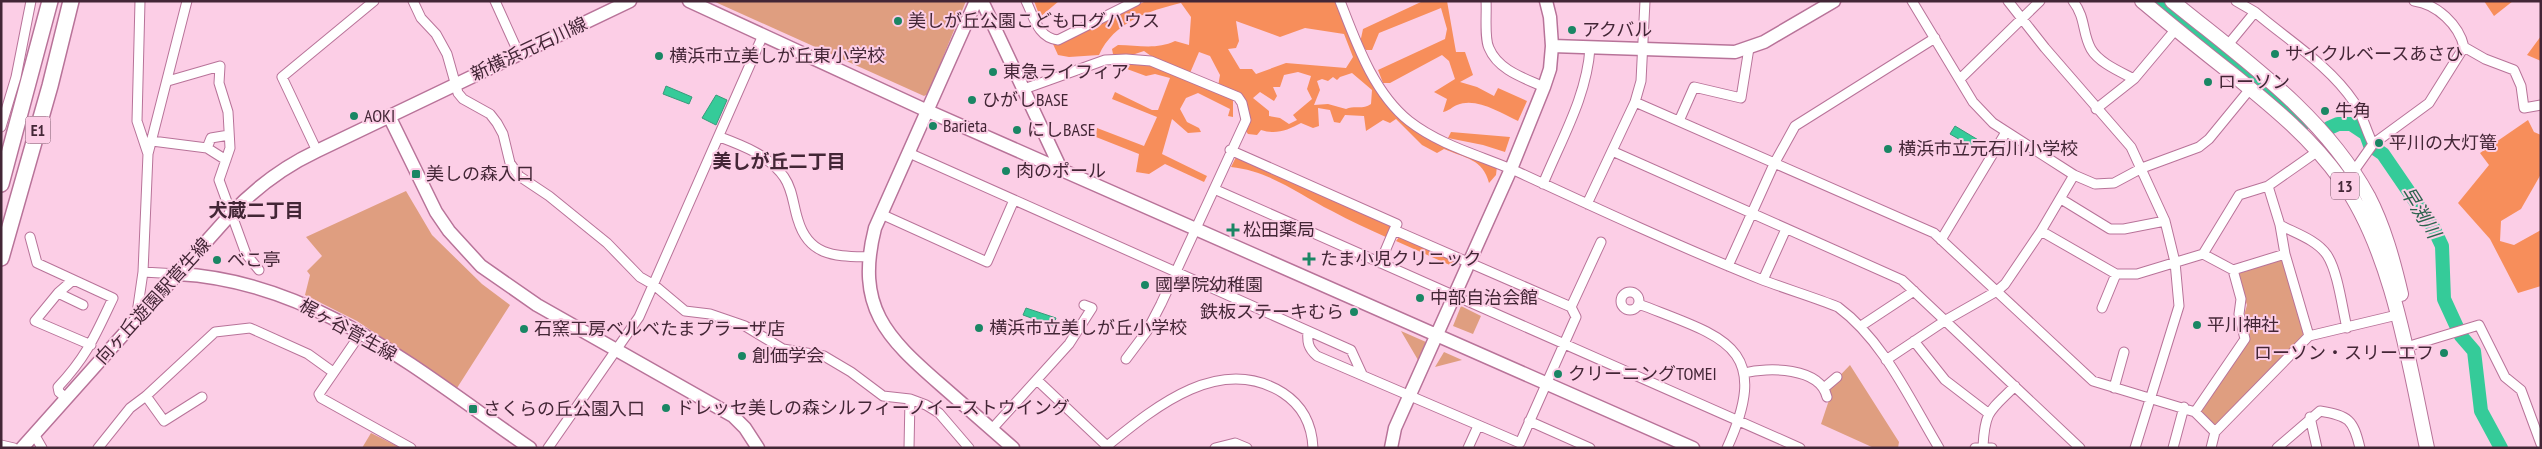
<svg xmlns="http://www.w3.org/2000/svg" width="2542" height="449" font-family="'PT Sans Narrow','Noto Sans JP',sans-serif">
  <style>
    .green { fill: #df9e80 }
    .forest { fill: #f78e5b; fill-rule: evenodd }
    .water { fill: #35cb99; stroke: #399a7b }
    .lines { fill: none; stroke-linecap: round; stroke-linejoin: round }
    .river { stroke: #35cb99; stroke-width: 14 }
    .street-casing { stroke: #b87399; stroke-width: 11 }
    .secondary-casing { stroke: #b87399; stroke-width: 15 }
    .primary-casing { stroke: #b87399; stroke-width: 16 }
    .highway-casing { stroke: #b87399; stroke-width: 18 }
    .street { stroke: #fff; stroke-width: 9 }
    .secondary { stroke: #fff; stroke-width: 12 }
    .primary { stroke: #fff; stroke-width: 14 }
    .highway { stroke: #fff; stroke-width: 15 }
    .poi-dot { fill: #1a8664; stroke: #fccee6; stroke-width: 2 }
    .labels { text-anchor: middle; stroke-width: 4; stroke-linejoin: round; paint-order: stroke }
    .shield { fill: #fccee6; stroke: #7a586b; stroke-width: 1 }
    .shield-label { font-size: 16px; font-weight: bold; fill: #432636 }
    .poi-label { font-size: 18px; fill: #432636; stroke: #fccee6; text-anchor: start }
    .street-label { font-size: 18px; fill: #432636; stroke: #fccee6 }
    .neighbourhood-label { font-size: 19px; font-weight: bold; fill: #432636; stroke: #fccee6 }
    .water-label { font-size: 19px; font-style: italic; fill: #2c634e; stroke: #fccee6 }
  </style>
  <rect width="100%" height="100%" fill="#fccee6"/>
  <path class="green" d="M713 1H966L928 94 924 96Z
    M406 191 432 235 482 284 510 305 457 388 357 321 305 295 310 275 307 271 322 256 306 237Z
    M2284 257 2306 336 2215 428 2199 412 2248 341 2243 319 2247 305 2236 273Z
    M1461 306 1481 316 1473 334 1453 326Z
    M1401 331 1426 342 1418 360Z
    M1444 352 1462 360 1435 367Z
    M1850 365 1899 442 1898 448H1874L1821 424 1830 397 1828 388Z
    M371 433 401 448H362Z"/>
  <path class="forest" d="M1034 1H1059L1040 17Z
    M1146 1H1336L1366 69 1423 132 1497 166 1496 175 1489 183C1483 159 1465 158 1444 149L1437 153 1422 145 1396 119 1390 123 1383 120 1366 131 1364 116 1345 115 1340 123 1334 122 1330 110 1318 108 1319 126 1313 128 1301 123C1288 130 1276 135 1261 130L1257 135 1248 134 1245 130 1248 106 1241 94 1233 100V117L1228 116 1230 109 1198 93 1186 98 1180 109 1187 122 1199 128 1201 132 1188 133 1172 119 1162 154 1207 176 1204 182 1165 164 1149 174 1136 172 1139 154 1096 137 1097 128 1144 146 1157 117 1112 99 1115 92 1152 110H1158L1170 78 1155 74 1146 76 1127 69 1132 62 1150 65 1158 61 1144 51 1129 56 1113 54 1112 49 1118 45C1138 45 1156 50 1175 41L1189 45 1191 17 1181 3C1148 11 1114 22 1099 55L1069 57 1058 55 1053 44ZM1236 21 1280 37 1305 28 1344 34 1353 57 1346 68 1286 63 1256 74 1252 69H1240L1228 49 1236 48 1239 41ZM1199 52 1210 56 1220 75 1217 92 1187 80ZM1298 72 1311 76 1307 89 1312 99 1293 115 1297 120 1289 124 1280 118 1269 116V111L1253 98 1260 92 1274 101 1277 96 1273 87H1280L1284 75ZM1352 73 1372 90 1371 104C1363 110 1355 105 1346 109L1328 104 1314 105 1320 90 1317 81 1322 79 1328 81 1333 77 1337 80 1340 77Z
    M1423 1H1447L1456 52H1465L1473 75 1460 82 1477 87 1494 96 1498 88 1527 101 1518 121C1500 113 1477 97 1457 105 1452 107 1449 111 1443 112L1447 99 1434 92 1455 79 1449 61 1442 55 1390 83H1383L1378 70 1445 39 1447 29 1441 8 1379 33 1372 50H1366L1360 43 1363 29Z
    M2484 1H2513L2494 16Z
    M2541 36V61L2527 55Z
    M2528 120 2534 132 2541 135V174L2521 209 2501 221 2500 241 2514 245 2541 230V286L2518 293 2490 239 2458 203 2489 165 2480 153Z
    M1451 132 1510 137 1505 152 1483 145 1448 138Z
    M1237 155 1394 225 1388 238C1369 229 1350 221 1332 211 1298 194 1270 171 1231 167Z
    M1400 236 1454 261 1452 266 1396 241Z"/>
  <path class="water" d="M666 86 692 97 689 104 663 94Z
    M716 95 727 100 716 125 702 118Z
    M1955 126 1980 141 1976 149 1950 134Z
    M1026 308 1056 318 1053 326 1023 315Z"/>
  <g class="lines">
    <path class="river" d="M2157 1 2304 123
      M2329 128 2338 124H2351L2366 134 2370 145 2383 154 2433 227 2442 246 2444 299 2461 336 2474 351 2481 411 2501 448"/>
    <defs>
      <path id="street" d="M140 1 137 121 148 154
        M413 1 421 18 436 34 447 54 458 93 463 99 490 114 497 123 503 134 510 163 519 176 549 196 607 243 640 277 654 285 685 311 710 314 745 326 783 349 824 356 851 372 883 396 910 399 926 405 939 413 969 448
        M495 1 519 54
        M1026 1C1034 17 1038 38 1058 40L1136 1
        M1340 1C1356 42 1373 92 1409 121 1441 146 1482 156 1518 172 1598 209 1678 246 1760 279 1786 289 1813 297 1838 307 1884 341 1910 400 1939 448
        M1486 1C1487 13 1484 38 1489 48 1498 70 1524 78 1544 87
        M1912 1 1973 102 1993 123 2074 175 2095 184 2114 183 2142 168 2199 147 2209 139 2250 89
        M2008 1 2045 48 2131 147 2165 221 2175 262 2179 306 2135 448
        M2073 1C2086 18 2082 33 2091 49 2099 63 2121 72 2134 79
        M2255 12C2289 41 2329 65 2354 102 2363 115 2366 131 2373 144
        M2227 46 2255 12 2236 1
        M2464 47 2485 59 2514 70 2521 86 2524 108 2541 105
        M1960 79 2040 1
        M168 81 220 66 219 83 228 112 230 148 219 180 246 254 259 270
        M1024 89 1105 60 1126 59 1151 61 1238 97 1242 103 1246 120 1161 304 1147 331 1126 359
        M1635 102 1934 233 2093 381 2195 412 2215 432
        M2096 109 2134 79 2176 29
        M1679 121 1694 87 1741 98 1749 48
        M1 127 16 77 31 1
        M720 137C744 146 768 155 784 177 793 190 793 205 798 220 809 257 836 256 868 257
        M152 141 207 148 226 160
        M207 148 211 138 229 135
        M1230 150 1397 224 1394 230 1571 307 1576 317 1520 443 1317 356C1308 348 1307 342 1308 331
        M317 151 282 77 374 1
        M1612 151 1902 280 2080 448
        M909 153 1351 350 1362 374
        M2351 175 2373 144 2429 103 2464 47C2459 25 2437 4 2414 1
        M1543 184C1561 140 1587 96 1590 48
        M2268 186 2280 225 2285 254 2309 336
        M1214 189 1453 295
        M2061 199 2110 229H2124L2165 221
        M1587 204 1635 102 1641 81 1645 1
        M881 214 987 262 1014 200
        M2280 225C2295 233 2317 240 2327 255 2338 272 2342 307 2347 328
        M2041 231 2074 175
        M30 237 37 263 113 298C95 336 87 356 58 387L59 392 66 398
        M1941 240 2006 132
        M2203 254 2233 270 2285 254
        M1380 263 1394 230
        M1728 266 1774 164 1795 126 1935 38
        M143 272 178 274
        M1763 280 1786 229
        M1621 301a9 9 0 1 1 18 0a9 9 0 1 1-18 0Z
        M58 293 73 280
        M1467 301 1800 448
        M1639 304C1722 337 1774 345 1727 448
        M83 305 58 293 35 321 91 345
        M1571 307 1601 242
        M2102 308 2116 274
        M136 320 143 272 148 154 187 1
        M1861 326 1914 291
        M361 333 319 394 321 398 411 448
        M1914 341 1945 380 1988 413
        M2413 345 2479 325 2505 377 2521 390 2541 444
        M1886 360 1946 320 1997 291 2005 284 2041 231 2116 274H2137L2203 254 2239 195 2268 186 2318 151
        M1744 373C1768 367 1820 367 1827 397
        M1037 380 1109 448
        M1824 388 1837 377
        M2114 388 2124 352
        M146 396 164 421 202 397
        M2195 412 2245 339 2239 314 2241 299 2233 270
        M2310 417 2317 448
        M1529 421 1590 448
        M992 429 1069 344 1092 308 1084 305
        M34 434 42 448
        M1 445 14 448
        M1107 446C1155 407 1220 353 1283 393 1303 406 1312 425 1313 448
        M1983 446C1985 410 1990 411 2015 386
        M98 448 130 408 146 396 215 332 250 328 308 354 333 372
        M548 448 639 317 763 35
        M909 448 910 399
        M1215 448 1235 443 1247 448
        M1468 448 1478 426
        M1975 448H1992
        M2173 448 2184 407
        M2211 448 2215 432 2309 336 2397 315
        M2277 448 2320 411C2349 416 2353 419 2360 448"/>
      <path id="secondary" d="M689 1 921 108 1693 448
        M976 1 875 228C855 307 886 337 941 385 965 406 989 427 1013 448
        M982 1 1060 167
        M1552 46 1735 52 1764 42 1834 1
        M389 116 436 212 449 231 481 266 537 305 733 416 745 428 758 448
        M178 274C315 281 421 373 530 448
        M22 448 230 215C256 187 283 167 317 151L630 1
        M1391 448 1395 428 1511 169 1544 87 1550 69 1552 46 1550 17 1546 1"/>
      <path id="primary" d="M2142 1C2173 27 2204 52 2236 77 2274 108 2312 139 2341 180 2392 250 2409 363 2427 448
        M2172 1C2243 59 2323 114 2368 196 2384 227 2393 260 2401 294"/>
      <path id="highway" d="M1 184 50 1
        M1 258 50 86 71 1"/>
    </defs>
    <use href="#street" class="street-casing"/>
    <use href="#secondary" class="secondary-casing"/>
    <use href="#primary" class="primary-casing"/>
    <use href="#highway" class="highway-casing"/>
    <use href="#street" class="street"/>
    <use href="#secondary" class="secondary"/>
    <use href="#primary" class="primary"/>
    <use href="#highway" class="highway"/>
  </g>
  <g class="poi-dot">
    <circle cx="898" cy="21" r="5"/>
    <circle cx="1572" cy="30" r="5"/>
    <circle cx="2275" cy="54" r="5"/>
    <circle cx="659" cy="56" r="5"/>
    <circle cx="993" cy="72" r="5"/>
    <circle cx="2208" cy="82" r="5"/>
    <circle cx="972" cy="100" r="5"/>
    <circle cx="2325" cy="111" r="5"/>
    <circle cx="354" cy="116" r="5"/>
    <circle cx="933" cy="126" r="5"/>
    <circle cx="1017" cy="130" r="5"/>
    <circle cx="2379" cy="143" r="5"/>
    <circle cx="1888" cy="149" r="5"/>
    <circle cx="1006" cy="171" r="5"/>
    <rect x="411" y="169" width="10" height="10" rx="2.5"/>
    <path d="M1230.5 222.5h5v5h5v5h-5v5h-5v-5h-5v-5h5z"/>
    <path d="M1306.5 251.5h5v5h5v5h-5v5h-5v-5h-5v-5h5z"/>
    <circle cx="217" cy="260" r="5"/>
    <circle cx="1145" cy="285" r="5"/>
    <circle cx="1420" cy="298" r="5"/>
    <circle cx="1354" cy="312" r="5"/>
    <circle cx="2197" cy="325" r="5"/>
    <circle cx="979" cy="328" r="5"/>
    <circle cx="524" cy="329" r="5"/>
    <circle cx="2444" cy="353" r="5"/>
    <circle cx="742" cy="356" r="5"/>
    <circle cx="1558" cy="374" r="5"/>
    <circle cx="666" cy="408" r="5"/>
    <rect x="468" y="404" width="10" height="10" rx="2.5"/>
  </g>
  <g class="labels">
    <g class="shield">
      <rect x="25.5" y="116.5" width="25" height="27" rx="4"/>
      <rect x="2331" y="172.5" width="28" height="27" rx="4"/>
    </g>
    <g class="shield-label">
      <text x="38" y="136">E1</text>
      <text x="2345" y="192">13</text>
    </g>
    <g class="poi-label">
      <text x="908" y="27">美しが丘公園こどもログハウス</text>
      <text x="1582" y="36">アクバル</text>
      <text x="2285" y="60">サイクルベースあさひ</text>
      <text x="669" y="62">横浜市立美しが丘東小学校</text>
      <text x="1003" y="78">東急ライフィア</text>
      <text x="2218" y="88">ローソン</text>
      <text x="982" y="106">ひがしBASE</text>
      <text x="2335" y="117">牛角</text>
      <text x="364" y="122">AOKI</text>
      <text x="943" y="132">Barieta</text>
      <text x="1027" y="136">にしBASE</text>
      <text x="2389" y="149">平川の大灯篭</text>
      <text x="1898" y="155">横浜市立元石川小学校</text>
      <text x="1016" y="177">肉のポール</text>
      <text x="426" y="180">美しの森入口</text>
      <text x="1243" y="236">松田薬局</text>
      <text x="1320" y="265">たま小児クリニック</text>
      <text x="227" y="266">べこ亭</text>
      <text x="1155" y="291">國學院幼稚園</text>
      <text x="1430" y="304">中部自治会館</text>
      <text x="1344" y="318" text-anchor="end">鉄板ステーキむら</text>
      <text x="2207" y="331">平川神社</text>
      <text x="989" y="334">横浜市立美しが丘小学校</text>
      <text x="534" y="335">石窯工房ベルベたまプラーザ店</text>
      <text x="2434" y="359" text-anchor="end">ローソン・スリーエフ</text>
      <text x="752" y="362">創価学会</text>
      <text x="1568" y="380">クリーニングTOMEI</text>
      <text x="676" y="414">ドレッセ美しの森シルフィーノイーストウイング</text>
      <text x="483" y="415">さくらの丘公園入口</text>
    </g>
    <g class="street-label">
      <text transform="translate(529 49) rotate(-25)" y="6">新横浜元石川線</text>
      <text transform="translate(153 301) rotate(-48)" y="6">向ヶ丘遊園駅菅生線</text>
      <text transform="translate(348 330) rotate(29)" y="6">梶ヶ谷菅生線</text>
    </g>
    <g class="neighbourhood-label">
      <text x="779" y="168">美しが丘二丁目</text>
      <text x="256" y="217">犬蔵二丁目</text>
    </g>
    <g class="water-label">
      <text transform="translate(2421 212) rotate(58)" y="7">早渕川</text>
    </g>
  </g>
  <rect width="2542" height="449" fill="none" stroke="#432636" stroke-width="5"/>
</svg>
